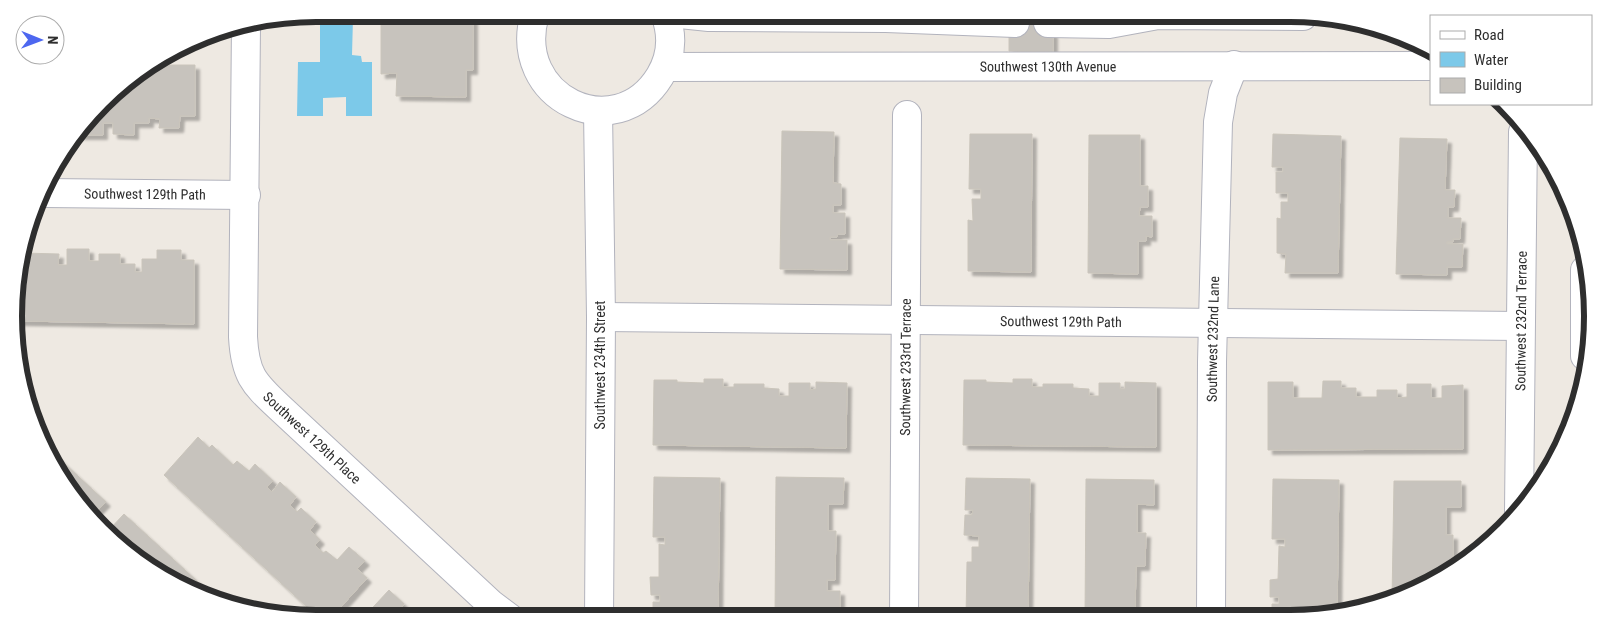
<svg xmlns="http://www.w3.org/2000/svg" width="1607" height="633" font-family="'Roboto Condensed',sans-serif">
  <style>
    .water { fill: #7cc9e9 }
    .building { fill: #c7c3bd; stroke: #cac5bb; filter: url(#shadow) }
    .lines { fill: none; stroke-linecap: round; stroke-linejoin: round }
    .street-casing { stroke: #b2b3bd; stroke-width: 30 }
    .secondary-casing { stroke: #b2b3bd; stroke-width: 30 }
    .street { stroke: #fff; stroke-width: 28 }
    .secondary { stroke: #fff; stroke-width: 28 }
    .labels { text-anchor: middle; stroke-width: 4; stroke-linejoin: round; paint-order: stroke }
    .street-label { font-size: 14px; fill: #2e2e2e; stroke: #fff }
    .rim { fill: none; stroke: #2e2e2e; stroke-width: 6 }
  </style>
  <defs>
    <filter id="shadow"><feDropShadow dx="4.5" dy="4.5" stdDeviation="1" flood-color="#0004"/></filter>
  </defs>
  <rect width="100%" height="100%" fill="#eee9e2"/>
  <path class="water" d="M320 14H361V17L353 18 352 55 361 56 362 62H372V116H346V97L323 98V116H297L298 62H320Z"/>
  <path class="building" d="M381 14H473V70H466V97L396 96 397 73 381 74Z
    M1014 14H1048L1053 34V52L1009 51V34Z
    M158 65H195V116H180L179 128H159L160 119 149 118V123H134V135L113 134V123H103V135H79L117 89Z
    M782 131 834 132 833 183 841 184V205H833V213H845V234H838L837 237H830V240H847V270L780 269Z
    M970 134H1032L1031 272 968 271V220L973 221 972 199H981V189H969Z
    M1273 134 1341 136 1338 273H1285L1286 254 1277 253V218L1281 219V202H1288V193H1276V172H1283V167H1272Z
    M1089 135H1140V186H1148V207H1140L1139 216H1152V237L1146 236V241H1138V274L1088 273Z
    M1400 138 1447 139 1445 190H1455L1454 207H1448V218H1461L1460 239H1453V242H1447V244H1463L1462 267H1447V275L1396 274Z
    M67 249H89V261H99V254H120V264H135V272H142V259H157V250H181V260H194V324L18 321 16 277 19 268H22L24 253 59 254 58 265H67Z
    M704 379H723V387H734V384H764V388L779 389V396H789V383H810V390L816 389V382L847 383 846 448 653 445 654 380H677V382L704 383Z
    M1013 379H1032V387H1043V384H1073V388L1089 389V396H1099V383H1120V389H1125V382L1156 383V447L963 445 964 380H986V382L1013 383Z
    M1323 381H1341V388H1356V397H1377V390H1397V398L1407 397V384H1431V398H1442V386L1463 385V449L1268 450V382H1293V398H1322Z
    M198 437 209 448 212 445 233 465 237 461 249 471 255 464 273 481 267 487 272 492 280 482 296 497 290 505 297 512 301 508 316 522 310 530 320 540 315 545 323 553 326 551 337 560 349 547 365 561 357 569 367 578 330 619H320L164 475Z
    M50 450 106 502 93 515 65 484Z
    M654 477 720 478 718 618H653V602H660V595H651L650 577H659V544L665 545V537H653Z
    M776 477 844 478 843 504H828V531H836L835 580H827V591H840V614L825 613V617L835 618H775Z
    M966 478 1030 479 1028 617H966L967 562H972V547H979V536L964 535 965 515H972L973 510H965Z
    M1086 479 1154 480V505L1137 504V533H1146L1145 566H1136L1135 615H1143V617H1085Z
    M1273 479 1339 480 1337 615 1330 617H1272V604H1279V597H1270V580L1278 579 1279 546 1285 547V539H1272Z
    M1394 481H1461V507H1446V535H1453V567L1407 596 1392 600Z
    M124 514 221 603 132 557 108 531Z
    M389 590 404 604 398 611 406 618 409 614 414 619H362Z"/>
  <g class="lines">
    <defs>
      <g id="street">
        <path d="M535 14C510 98 616 148 660 76 672 56 673 35 665 14"/>
        <path d="M680 14 709 17 886 18 1015 23"/>
        <path d="M1048 23 1109 24 1158 15 1303 16"/>
        <path id="s1" d="M246 25 243 337C245 374 253 383 279 407L491 604 511 619"/>
        <path id="s2" d="M666 67 1431 66"/>
        <path d="M598 111 601 317 599 619"/>
        <path id="s3" d="M45 193 246 195"/>
        <path id="s4" d="M601 317 1520 326"/>
        <path id="s5" d="M1519 511 1523 132"/>
        <path id="s6" d="M1211 617 1212 362 1218 122 1223 93 1234 65"/>
        <path id="s7" d="M904 618 907 115"/>
      </g>
      <path id="secondary" d="M1585 356V270"/>
    </defs>
    <use href="#street" class="street-casing"/>
    <use href="#secondary" class="secondary-casing"/>
    <use href="#street" class="street"/>
    <use href="#secondary" class="secondary"/>
  </g>
  <g class="labels">
    <g class="street-label">
      <text dy="5" stroke="none"><textPath href="#s2" startOffset="382">Southwest 130th Avenue</textPath></text>
      <text dy="5" stroke="none"><textPath href="#s3" startOffset="100">Southwest 129th Path</textPath></text>
      <text dy="5" stroke="none"><textPath href="#s4" startOffset="460">Southwest 129th Path</textPath></text>
      <text dy="5" stroke="none"><textPath href="#s5" startOffset="190">Southwest 232nd Terrace</textPath></text>
      <text dy="5" stroke="none"><textPath href="#s6" startOffset="278">Southwest 232nd Lane</textPath></text>
      <text transform="translate(600 365) rotate(-90)" y="5">Southwest 234th Street</text>
      <text dy="5" stroke="none"><textPath href="#s7" startOffset="251">Southwest 233rd Terrace</textPath></text>
      <text dy="5" stroke="none"><textPath href="#s1" startOffset="439">Southwest 129th Place</textPath></text>
    </g>
  </g>
  <path d="M0 0H1607V633H0ZM316 22H1290A294 294 0 0 1 1584 316V316A294 294 0 0 1 1290 610H316A294 294 0 0 1 22 316V316A294 294 0 0 1 316 22Z" fill="#fff" fill-rule="evenodd"/>
  <path class="rim" d="M316 22H1290A294 294 0 0 1 1584 316V316A294 294 0 0 1 1290 610H316A294 294 0 0 1 22 316V316A294 294 0 0 1 316 22Z"/>
  <rect x="1430" y="15" width="162" height="90" fill="#ffffff" stroke="#ababab"/>
  <rect x="1440" y="31" width="25" height="8" fill="#ffffff" stroke="#ababab"/>
  <text x="1474" y="40" font-size="15" fill="#2e2e2e">Road</text>
  <rect x="1440" y="52" width="25" height="15" fill="#7cc9e9" stroke="#ababab"/>
  <text x="1474" y="65" font-size="15" fill="#2e2e2e">Water</text>
  <rect x="1440" y="78" width="25" height="15" fill="#c7c3bd" stroke="#ababab"/>
  <text x="1474" y="90" font-size="15" fill="#2e2e2e">Building</text>
  <g transform="translate(40 40) rotate(91)"><circle r="24" fill="#ffffff" stroke="#ababab"/>
  <path d="M0-4L9 19L0 12L-9 19Z" fill="#4d67f0"/>
  <text y="-8" font-size="14" font-weight="bold" text-anchor="middle" fill="#2e2e2e">N</text>
  </g>
</svg>
